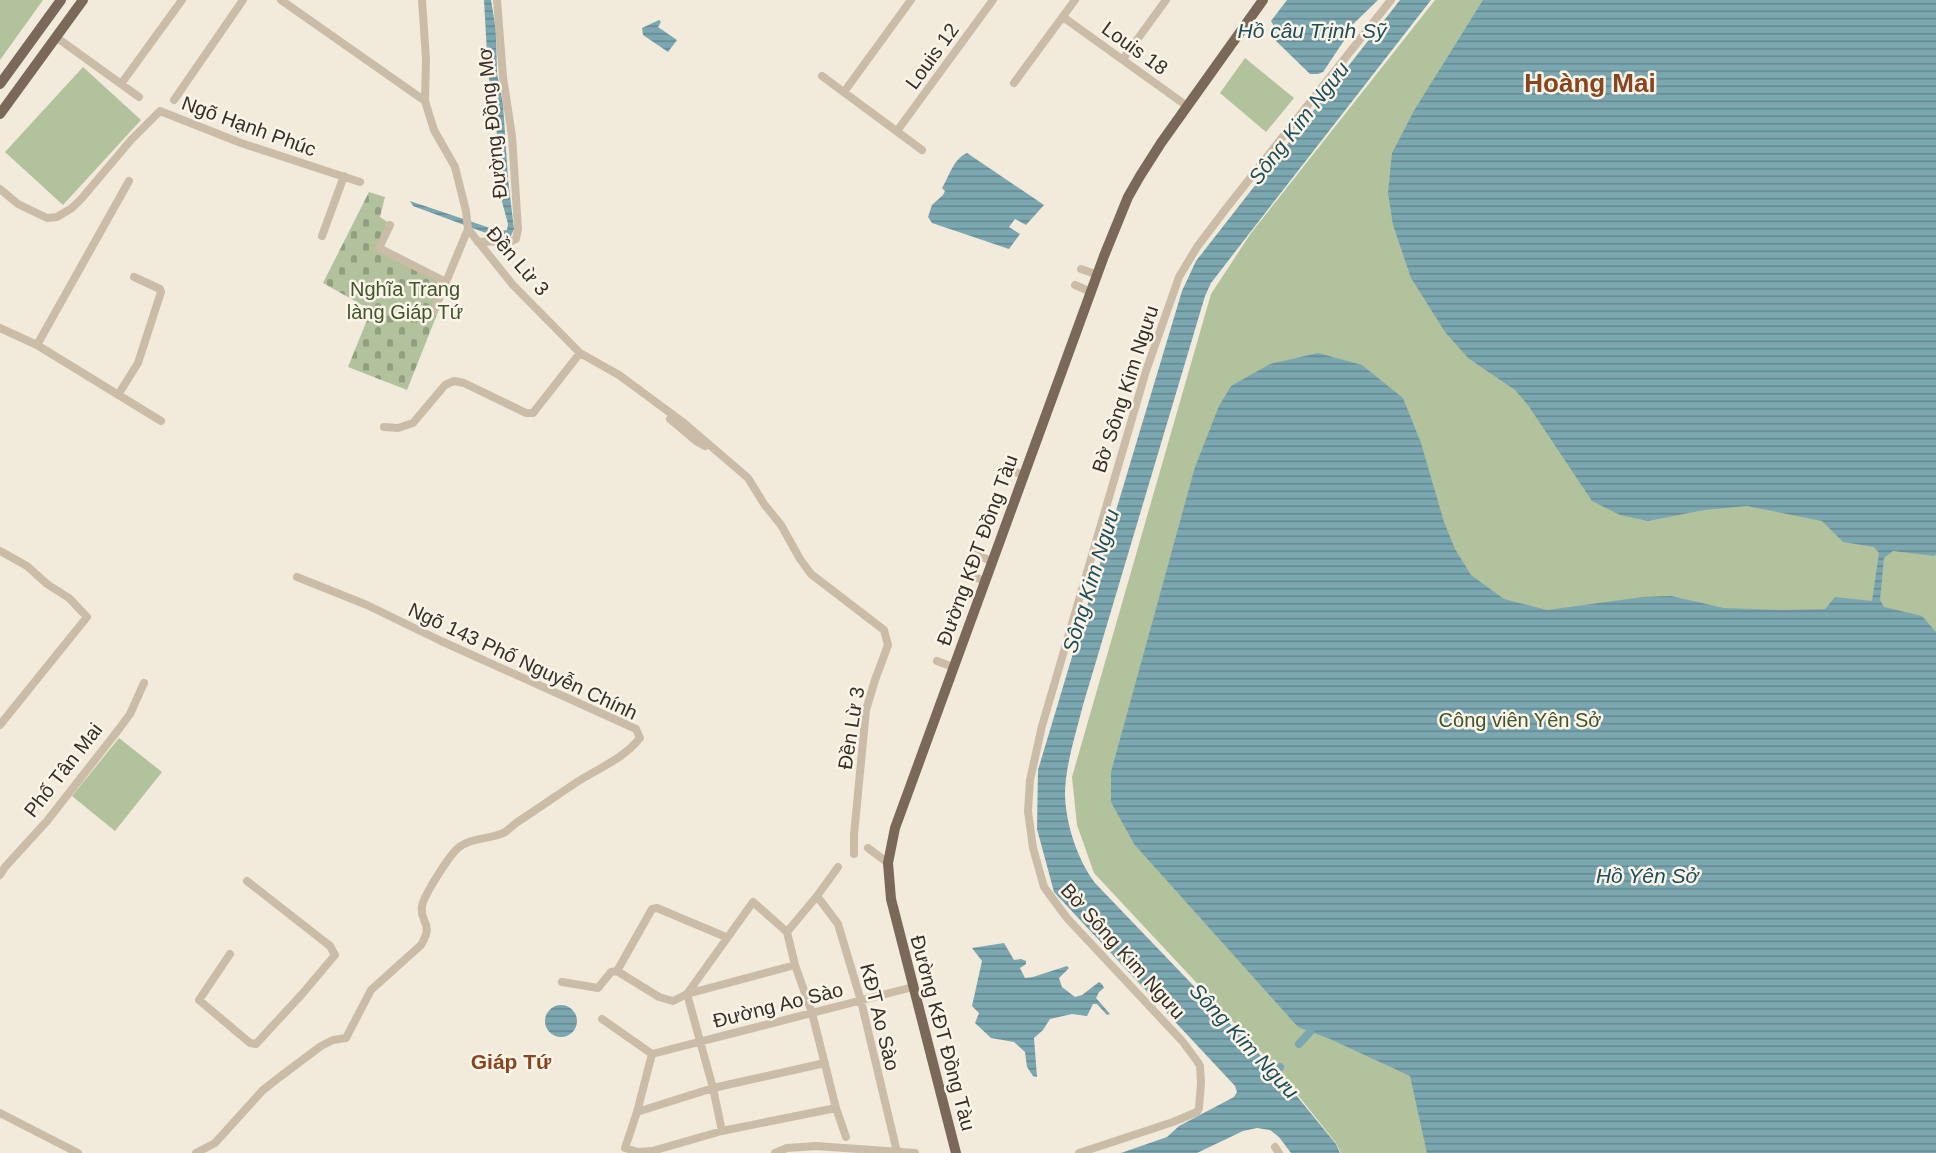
<svg xmlns="http://www.w3.org/2000/svg" width="1936" height="1153" font-family="Helvetica,sans-serif">
  <style>
    .cemetery { fill: url(#cemetery-stones) }
    .park { fill: #b1c29c }
    .water { fill: url(#water-rules) }
    .lines { fill: none; stroke-linecap: round; stroke-linejoin: round }
    .canal { stroke: #7ba7b0; stroke-width: 8 }
    .minor { stroke: #cbbca8; stroke-width: 8 }
    .major { stroke: #7a6859; stroke-width: 10 }
    .labels { text-anchor: middle; stroke-width: 5; stroke-linejoin: round; paint-order: stroke }
    .street-label { font-size: 20px; fill: #372f28; stroke: #faf4e9 }
    .park-label { font-size: 20px; fill: #41562c; stroke: #faf4e9 }
    .water-label { font-size: 21px; font-style: italic; fill: #1d4e5a; stroke: #faf4e9 }
    .neighbourhood-label { font-size: 21px; font-weight: bold; fill: #874520; stroke: #faf4e9 }
    .district-label { font-size: 26px; font-weight: bold; fill: #874520; stroke: #faf4e9 }
  </style>
  <defs>
    <pattern id="cemetery-stones" width="16" height="16" patternUnits="userSpaceOnUse" patternTransform="scale(1.5)"><rect width="16" height="16" fill="#b1c29c"/><path d="M2 7V4a2 2 0 0 1 4 0v3zM10 15v-3a2 2 0 0 1 4 0v3z" fill="#919e7f"/></pattern>
    <pattern id="water-rules" width="6" height="5" patternUnits="userSpaceOnUse" patternTransform="scale(1.5)"><rect width="6" height="5" fill="#7ba7b0"/><path d="M0 2.5h6" fill="none" stroke="#66888f"/></pattern>
  </defs>
  <rect width="100%" height="100%" fill="#f2ebdc"/>
  <path class="cemetery" d="M369 192 385 197 380 217 389 223 378 248 449 284 407 390 348 367 371 310 323 283Z"/>
  <path class="park" d="M0 0H43L0 60Z
    M1435 0H1936V1153H1341L1336 1143 1278 1070 1094 873 1077 825 1072 777 1211 294 1251 233Z
    M1245 58 1294 98 1266 132 1220 93Z
    M83 67 141 120 63 205 5 152Z
    M119 738 162 772 115 831 72 796Z"/>
  <path class="water" d="M484 0H491L496 30 497 73 503 104 508 179 514 229 510 238 502 239 413 206 410 201 499 231 507 230 508 224 501 198 496 122 488 72Z
    M1287 0H1378L1346 31 1345 39 1323 72 1318 74H1310L1274 39 1276 30 1271 21Z
    M1400 0H1431L1252 230 1211 283 1205 296 1083 705C1076 733 1066 763 1065 792 1065 822 1077 859 1095 883L1282 1078 1336 1144 1340 1153H1291L1279 1137 1270 1130 1257 1128 1243 1131 1197 1153H1121L1167 1137 1179 1126 1234 1097 1237 1092 1235 1086 1054 892 1037 829 1038 770 1182 291 1196 261Z
    M1483 0H1936V554L1934 556 1893 551 1884 558 1880 600 1884 607 1922 616 1936 632V1153H1427L1410 1076 1330 1039 1298 1027 1134 844 1111 802V772L1195 467 1219 406 1231 386 1270 364 1318 353 1362 365 1403 398 1421 443 1444 522 1455 549 1471 575 1504 599 1547 610 1643 597 1671 596 1724 608 1782 610 1825 609 1835 597 1872 601 1879 553 1874 547 1843 542 1822 521 1747 506 1704 510 1648 521 1620 515 1592 501 1528 405 1515 390 1468 358 1445 332 1411 278 1393 225 1388 193 1392 153 1415 109Z
    M659 20 661 22 658 27 677 40 668 52 643 35 642 28Z
    M967 153 1044 205 1026 225 1015 219 1009 227 1020 234 1009 249 932 223 928 217 932 205 943 195 945 191 942 188C949 177 953 159 967 153Z
    M1004 943 1014 960 1021 959 1026 961V964L1020 968 1025 978 1033 977 1067 966 1069 968 1059 978 1062 987 1075 997 1082 995 1099 982 1102 984 1104 988 1099 992 1096 998 1110 1014 1107 1015 1097 1004H1093L1087 1016 1072 1014 1050 1019 1043 1030 1034 1038 1037 1077 1033 1076 1027 1067 1025 1052 1014 1042 991 1038 975 1023 979 1013 972 1006 982 961 972 948Z
    M545 1021a16 16 0 1 1 32 0a16 16 0 1 1-32 0Z"/>
  <g class="lines">
    <path class="canal" d="M1299 1044 1310 1032
      M1271 1080 1280 1067"/>
    <path class="minor" d="M281 0 425 101
      M422 0 426 59 425 101 434 130 455 167 466 211 468 229 513 285 580 353 619 375 684 423 748 478 764 504 781 525 800 559 811 574 884 630 888 645 875 680 866 710 854 835V854
      M1063 17 1187 106
      M56 37 139 97
      M1123 59 1166 0
      M822 76 922 150
      M1014 83 1075 0
      M121 84 182 0
      M844 92 911 0
      M174 100 243 0
      M897 131 993 0
      M0 189 18 204 47 218 57 217 72 208 82 198 131 140 160 111 241 143 360 182
      M390 225 379 248 446 282
      M322 236 344 176
      M478 242 512 241 516 239 518 229 512 136 503 77 497 0
      M1081 269 1098 275
      M1075 285 1091 292
      M434 311 468 229
      M0 328 37 345 161 421
      M37 345 129 181
      M118 395 138 363 161 292 160 289 134 277
      M670 419 696 441 705 446
      M384 427 398 428 413 423 445 385 454 381 464 383 526 413H533L580 353
      M1009 470 1024 475
      M0 551 27 566 47 584 69 598 87 617 0 725
      M976 555 992 561
      M969 575 985 581
      M937 661 953 667
      M868 848 888 863
      M0 875 5 867 47 821 119 729 130 714 144 683
      M817 896 838 924 861 1001 897 1152
      M787 932 817 896 838 867
      M230 954 199 1000 250 1043 256 1044 303 993 335 955 330 946 247 881
      M617 971 652 909 657 908 726 937
      M562 982 598 988 611 972 617 971 659 997 673 1001 687 994 795 965
      M687 994 753 902 787 932 795 965 812 1013 836 1108 846 1137
      M687 994 713 1088 722 1131
      M602 1019 652 1054
      M652 1054 637 1112 625 1148 638 1152 652 1151 722 1131 836 1108
      M652 1054 913 987
      M637 1112 713 1088 825 1063
      M0 1113 78 1153
      M1275 1147 1279 1153
      M196 1153 215 1143 263 1090 281 1076 321 1046 333 1040 346 1038 371 990 421 945C435 922 419 923 422 906 424 895 449 856 458 848 470 838 487 839 501 834 507 832 511 827 516 823 536 810 556 796 577 782 599 768 623 759 640 738L636 729 441 641 367 605 297 577
      M775 1153 787 1148 816 1146 915 1153
      M1079 1153 1173 1122 1197 1112 1199 1108 1201 1083 1200 1066 1197 1061 1183 1042 1067 918 1044 887 1033 848 1028 811 1030 780 1042 726 1146 371 1179 277 1197 247 1225 210 1391 0"/>
    <path class="major" d="M0 84 61 0
      M0 114 83 0
      M956 1153 891 899 888 863 895 828 1104 256 1128 197 1140 176 1161 143 1263 0"/>
  </g>
  <g class="labels">
    <g class="street-label">
      <text transform="translate(1135 48) rotate(36)" y="7">Louis 18</text>
      <text transform="translate(932 56) rotate(-54)" y="7">Louis 12</text>
      <text transform="translate(492 123) rotate(-96)" y="7">Đường Đồng Mơ</text>
      <text transform="translate(249 126) rotate(20)" y="7">Ngõ Hạnh Phúc</text>
      <text transform="translate(518 261) rotate(49)" y="7">Đền Lừ 3</text>
      <text transform="translate(1125 389) rotate(-72)" y="7">Bờ Sông Kim Ngưu</text>
      <text transform="translate(977 550) rotate(-70)" y="7">Đường KĐT Đồng Tàu</text>
      <text transform="translate(523 661) rotate(25)" y="7">Ngõ 143 Phố Nguyễn Chính</text>
      <text transform="translate(851 728) rotate(-81)" y="7">Đền Lừ 3</text>
      <text transform="translate(63 770) rotate(-52)" y="7">Phố Tân Mai</text>
      <text transform="translate(1123 951) rotate(48)" y="7">Bờ Sông Kim Ngưu</text>
      <text transform="translate(778 1005) rotate(-14)" y="7">Đường Ao Sào</text>
      <text transform="translate(880 1017) rotate(76)" y="7">KĐT Ao Sào</text>
      <text transform="translate(943 1033) rotate(75)" y="7">Đường KĐT Đồng Tàu</text>
    </g>
    <g class="park-label">
      <text x="405" y="296">Nghĩa Trang<tspan x="405" dy="23">làng Giáp Tứ</tspan></text>
      <text x="1520" y="727">Công viên Yên Sở</text>
    </g>
    <g class="water-label">
      <text x="1312" y="38">Hồ câu Trịnh Sỹ</text>
      <text transform="translate(1299 123) rotate(-52)" y="7">Sông Kim Ngưu</text>
      <text transform="translate(1091 581) rotate(-73)" y="7">Sông Kim Ngưu</text>
      <text x="1647" y="883">Hồ Yên Sở</text>
      <text transform="translate(1244 1041) rotate(47)" y="7">Sông Kim Ngưu</text>
    </g>
    <g class="neighbourhood-label">
      <text x="511" y="1069">Giáp Tứ</text>
    </g>
    <g class="district-label">
      <text x="1590" y="92">Hoàng Mai</text>
    </g>
  </g>
</svg>
